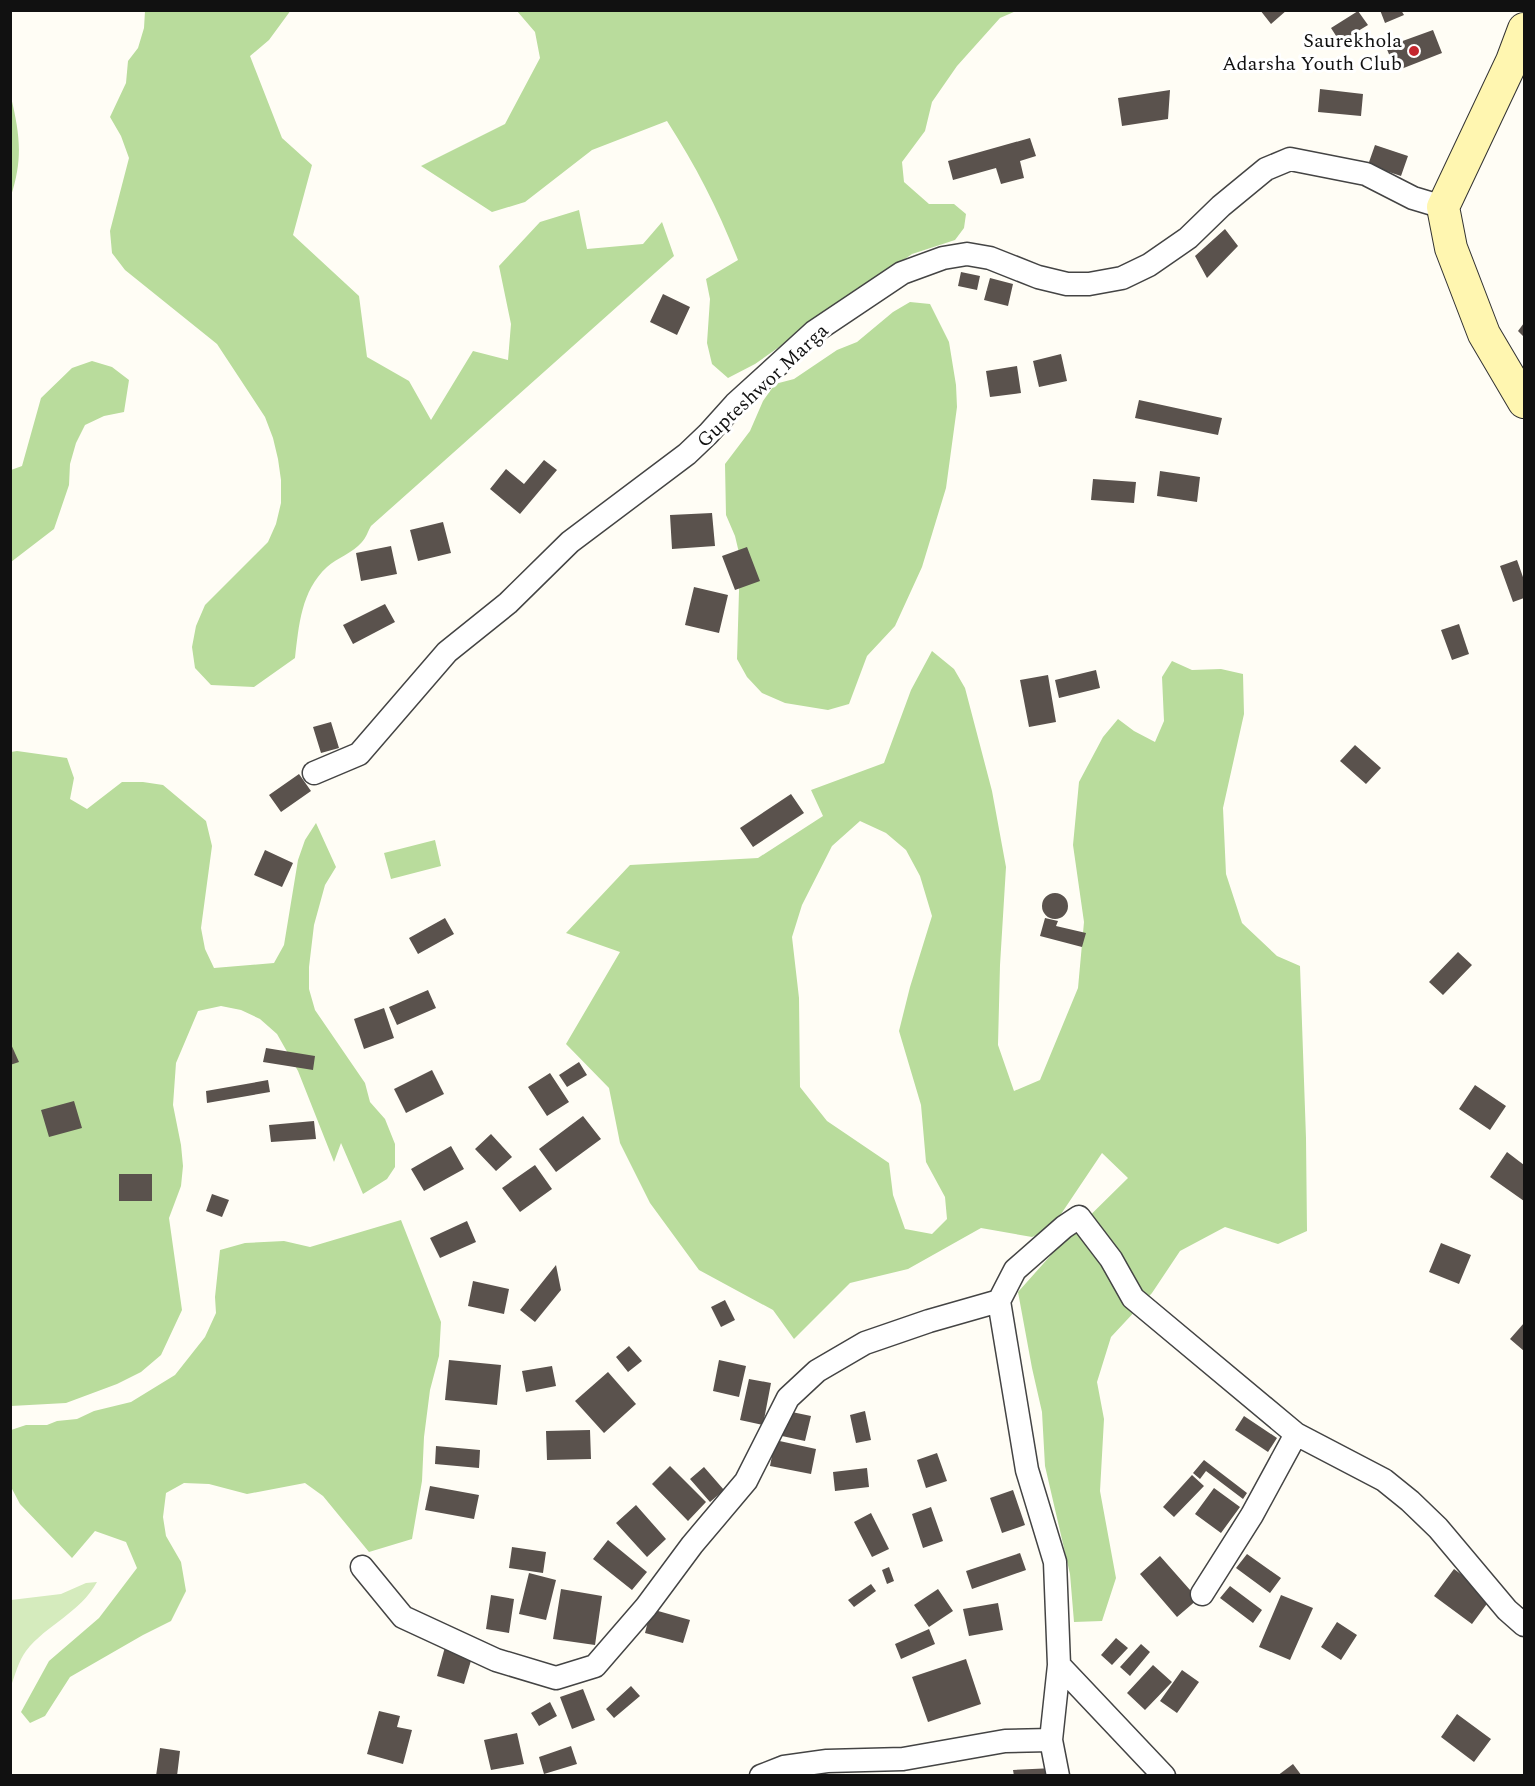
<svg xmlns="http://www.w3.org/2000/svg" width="1535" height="1786" font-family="Spectral,serif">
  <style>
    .green { fill: #d5ebbd }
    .forest { fill: #b9dc9c; fill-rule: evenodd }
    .building { fill: #5a524d }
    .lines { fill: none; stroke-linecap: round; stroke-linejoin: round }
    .street-casing { stroke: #444; stroke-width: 25 }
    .secondary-casing { stroke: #333; stroke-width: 34 }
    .street { stroke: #fff; stroke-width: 22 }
    .secondary { stroke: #fff6b0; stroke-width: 32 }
    .poi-dot { fill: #c4262e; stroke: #fff; stroke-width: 2 }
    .labels { text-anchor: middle; stroke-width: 6; stroke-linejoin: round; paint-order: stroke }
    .poi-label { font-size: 20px; fill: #111; stroke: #fff; text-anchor: end }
    .street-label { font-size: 20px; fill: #111; stroke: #fff }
  </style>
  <rect width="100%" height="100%" fill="#fffdf5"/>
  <path class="green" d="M97 1582C80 1613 46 1625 26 1651 19 1660 15 1675 11 1686V1600L61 1594 86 1583Z"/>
  <path class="forest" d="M291 10 269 40 250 56 282 138 312 165 293 235 359 296 367 357 409 381 431 420 473 351 508 360 511 324 499 266 540 222 579 210 587 249 643 244 662 222 674 256 371 526C368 531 366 538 362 542 353 553 337 558 327 567 301 591 299 625 295 658L254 687 211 685 195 668 192 647 196 626 205 605 268 542 276 524 281 503V480L278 459 273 438 265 417 217 344 125 270 112 253 110 231 129 158 121 136 110 117 126 83 128 61 138 48 144 28 145 11Z
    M517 11H1016L1000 18 957 66 932 102 925 131 902 162 904 182 929 204H954L966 214 964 228 955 240 912 254 755 364 728 378 712 364 707 343 710 299 706 279 738 260C718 209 697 168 667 121L592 150 525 202 492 212 421 166 505 124 540 58 535 32Z
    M11 97C20 135 23 159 11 196Z
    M910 302 930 304 949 342 956 385 957 407 946 488 922 567 895 626 867 656 849 704 828 710 785 703 762 693 747 677 737 659 740 557 735 536 726 515 725 464 750 431 763 401 775 384 794 379 837 350 857 342 893 312Z
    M92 361 112 367 129 380 124 412 104 416 85 425 76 443 70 464 69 485 54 529 11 562V470L22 466 41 398 72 368Z
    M932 651 954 669 965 688 992 791 1006 867 1000 965 998 1045 1014 1091 1040 1080 1078 988 1084 922 1073 845 1079 782 1103 737 1118 719 1134 731 1155 742 1164 721 1162 677 1172 661 1192 670 1221 669 1243 674 1244 714 1223 808 1226 874 1242 923 1277 956 1300 966 1306 1138 1307 1231 1278 1244 1225 1227 1180 1251 1152 1293 1111 1337 1097 1382 1104 1419 1100 1491 1116 1578 1102 1621 1074 1622 1070 1574 1045 1466 1042 1412 1032 1368 1018 1292 1060 1245 1128 1178 1102 1153 1051 1229 1032 1237 981 1228 908 1269 850 1283 794 1339 773 1310 699 1270 650 1203 620 1143 609 1088 566 1044 620 952 566 933 630 865 758 858 823 816 811 790 884 763 911 690ZM860 821 886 833 906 850 920 876 932 916 910 987 899 1031 921 1105 926 1162 945 1197 947 1219 932 1234 905 1229 893 1195 889 1163 827 1121 800 1087 799 998 792 937 802 905 832 846Z
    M17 751 67 758 74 778 70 799 87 809 122 782H143L163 785 206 821 212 846 201 928 205 949 214 968 274 963 284 945 298 860 305 840 316 823 336 867 325 885 314 925 309 967V989L315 1010 365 1083 370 1102 385 1119 395 1144V1167L387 1179 363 1194 341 1143 334 1162 298 1071 277 1034 260 1019 241 1010 221 1006 198 1011 176 1063 173 1105 181 1145 183 1166 181 1186 169 1218 182 1310 161 1355 141 1372 117 1384 66 1403 11 1406V752Z
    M435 840 441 866 391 879 384 853Z
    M401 1220 441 1322 439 1356 430 1390 424 1437 422 1481 412 1539 369 1552 323 1496 305 1483 247 1494 209 1484 184 1483 166 1493 163 1517 166 1536 181 1562 186 1591 171 1621 143 1635 70 1677 45 1716 30 1723 21 1712 49 1661 99 1618 137 1568 126 1542 95 1531 72 1558 20 1504 11 1487V1430L26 1425H47L57 1421 77 1419 94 1411 131 1402 175 1375 205 1337 216 1313 215 1297 220 1250 245 1243 284 1241 310 1247Z"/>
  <path class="building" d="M1260 10H1287L1271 24Z
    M1380 10H1401L1404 15 1385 23Z
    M1358 11 1368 25 1340 42 1331 28Z
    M1433 30 1442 53 1396 71 1386 47Z
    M1320 89 1363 94 1361 116 1318 112Z
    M1170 90 1168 119 1122 126 1118 98Z
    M1030 138 1036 156 1020 161 1024 178 1001 184 996 168 953 180 948 161Z
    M1375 145 1408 156 1401 176 1368 165Z
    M1225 229 1238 246 1207 278 1195 256Z
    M961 272 980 276 977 290 958 286Z
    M990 278 1013 284 1008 306 984 300Z
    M663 294 690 307 677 335 650 322Z
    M1524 323V337L1518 331Z
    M1061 354 1067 381 1039 387 1033 361Z
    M1017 366 1021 393 990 397 986 371Z
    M1139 400 1222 418 1218 435 1135 418Z
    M544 460 557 470 520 514 490 489 506 469 524 484Z
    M1160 471 1200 477 1197 502 1157 496Z
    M1093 479 1136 482 1134 503 1091 500Z
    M712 513 715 546 672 549 670 515Z
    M443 522 451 553 418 561 410 530Z
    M391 546 397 574 361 581 356 553Z
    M747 547 760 581 735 590 722 556Z
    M1517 560 1524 580V598L1513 602 1500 566Z
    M694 587 728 595 719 633 685 625Z
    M385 604 395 622 353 644 343 625Z
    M1459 624 1469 654 1452 660 1441 630Z
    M1096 670 1100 688 1059 698 1055 680Z
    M1048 675 1056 722 1029 727 1020 680Z
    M331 722 339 748 321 753 313 727Z
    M1355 745 1381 768 1366 784 1340 761Z
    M299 774 311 791 281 812 269 795Z
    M791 794 804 813 753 847 740 828Z
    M265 850 293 863 282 887 254 875Z
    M1042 906a13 13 0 1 1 26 0a13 13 0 1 1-26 0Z
    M445 918 454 934 418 954 409 938Z
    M1045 918 1058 921 1056 926 1086 933 1082 947 1040 936Z
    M1458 952 1472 965 1443 995 1429 982Z
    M428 990 436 1008 397 1025 389 1007Z
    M384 1008 394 1038 364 1049 354 1019Z
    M10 1042 19 1062 10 1065Z
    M266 1048 315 1056 313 1070 263 1062Z
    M579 1062 587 1075 567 1087 559 1075Z
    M432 1070 444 1094 406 1113 394 1089Z
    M550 1073 569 1102 547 1116 528 1087Z
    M268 1080 270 1092 207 1103 206 1091Z
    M1475 1085 1506 1106 1490 1130 1459 1109Z
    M74 1101 82 1128 49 1137 41 1110Z
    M583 1116 601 1139 556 1172 539 1149Z
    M314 1121 316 1139 271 1142 269 1125Z
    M491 1134 512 1157 496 1171 475 1149Z
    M451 1146 464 1169 424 1191 411 1169Z
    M1507 1152 1524 1165V1201L1490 1177Z
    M535 1165 552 1189 520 1212 502 1188Z
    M119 1174H152V1201H119Z
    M212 1194 229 1200 222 1217 206 1211Z
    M467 1221 476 1242 440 1258 430 1238Z
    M1441 1243 1471 1255 1459 1284 1429 1272Z
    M556 1265 561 1290 535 1322 520 1310Z
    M473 1281 509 1289 504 1314 468 1306Z
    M725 1300 735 1320 721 1327 711 1307Z
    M1524 1323V1351L1510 1339Z
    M629 1346 642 1361 628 1372 616 1357Z
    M449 1360 501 1365 497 1405 445 1400Z
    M719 1360 746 1366 739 1397 713 1391Z
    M552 1366 556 1386 526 1392 522 1371Z
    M608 1372 636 1404 604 1433 575 1401Z
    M749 1379 771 1383 763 1425 740 1420Z
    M787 1411 811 1416 805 1441 782 1436Z
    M865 1411 871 1440 856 1443 850 1415Z
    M1244 1416 1277 1438 1268 1452 1235 1430Z
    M590 1430 591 1459 547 1460 546 1431Z
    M775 1440 816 1449 811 1474 770 1466Z
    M436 1446 480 1450 479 1468 435 1464Z
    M937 1453 947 1481 926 1488 917 1460Z
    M1204 1460 1247 1493 1243 1499 1206 1471 1200 1479 1193 1473Z
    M670 1466 706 1502 688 1521 652 1484Z
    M704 1467 724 1490 710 1502 690 1479Z
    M867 1468 869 1487 835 1491 833 1472Z
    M1192 1475 1204 1486 1174 1517 1163 1507Z
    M430 1486 479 1495 474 1519 425 1510Z
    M1214 1488 1240 1507 1221 1533 1195 1514Z
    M1013 1490 1025 1525 1002 1533 990 1498Z
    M636 1505 666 1539 647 1557 616 1523Z
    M931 1507 943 1541 923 1548 912 1514Z
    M871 1513 889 1549 872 1557 854 1522Z
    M608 1540 647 1572 632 1590 593 1559Z
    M512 1547 546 1552 543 1573 509 1568Z
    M1020 1553 1026 1570 972 1589 966 1571Z
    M1247 1554 1281 1578 1270 1593 1236 1568Z
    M1160 1556 1198 1599 1177 1617 1140 1574Z
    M889 1567 894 1581 887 1584 882 1570Z
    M1454 1569 1492 1597 1472 1624 1434 1596Z
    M529 1573 556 1580 546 1620 519 1614Z
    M871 1584 876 1591 854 1607 848 1600Z
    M1230 1586 1262 1610 1253 1623 1220 1598Z
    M561 1589 602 1596 595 1645 553 1639Z
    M938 1589 953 1611 929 1627 914 1605Z
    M491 1595 514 1599 509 1633 486 1629Z
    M1281 1595 1313 1608 1290 1660 1259 1647Z
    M998 1603 1003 1630 969 1636 963 1609Z
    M651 1609 690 1620 683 1643 645 1633Z
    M1337 1622 1357 1635 1341 1660 1321 1647Z
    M929 1629 935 1644 901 1659 895 1644Z
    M1116 1638 1128 1648 1112 1665 1101 1655Z
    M1141 1644 1150 1652 1130 1676 1120 1667Z
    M445 1647 473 1654 464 1684 437 1676Z
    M966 1659 981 1704 928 1722 912 1677Z
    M1153 1665 1172 1682 1145 1710 1127 1693Z
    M1182 1670 1199 1682 1177 1713 1160 1701Z
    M631 1686 640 1696 614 1718 606 1709Z
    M583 1689 595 1720 572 1729 560 1697Z
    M550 1702 557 1716 539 1726 531 1713Z
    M379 1711 400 1716 397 1727 412 1730 403 1764 367 1754Z
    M1457 1714 1491 1739 1474 1762 1441 1737Z
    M517 1733 524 1764 491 1770 484 1740Z
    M571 1746 577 1764 544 1774 539 1757Z
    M160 1748 180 1751 177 1776H156Z
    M1293 1764 1302 1776H1277Z
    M1054 1768 1055 1776H1014L1013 1770Z"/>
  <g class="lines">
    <defs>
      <path id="street" d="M314 773 359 754 447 652 508 603 570 542 687 454 708 434 735 404 814 332 902 273 943 258 967 254 990 258 1038 277 1067 284H1089L1122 278 1149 265 1188 238 1221 206 1266 169 1290 159 1366 174 1413 198 1443 207
        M362 1567 403 1617 496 1660 556 1678 595 1666 646 1607 692 1545 746 1481 788 1398 817 1371 865 1343 929 1321 999 1301
        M1202 1594 1252 1515 1296 1434
        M1059 1665 1164 1776
        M761 1776 784 1767 827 1761 903 1759 1005 1741 1051 1740
        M1058 1776 1051 1740 1059 1665 1055 1562 1027 1470 999 1301 1015 1270 1064 1227 1079 1217 1111 1259 1133 1298 1296 1434 1384 1480 1410 1501 1438 1528 1507 1610 1524 1625"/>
      <path id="secondary" d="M1524 29 1512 61 1443 207 1451 248 1484 334 1524 402"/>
    </defs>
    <use href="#street" class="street-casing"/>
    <use href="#secondary" class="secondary-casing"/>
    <use href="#street" class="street"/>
    <use href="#secondary" class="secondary"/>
  </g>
  <circle class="poi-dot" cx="1414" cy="51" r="6"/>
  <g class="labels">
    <g class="poi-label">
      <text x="1402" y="47">Saurekhola<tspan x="1402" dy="23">Adarsha Youth Club</tspan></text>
    </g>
    <g class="street-label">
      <text transform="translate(762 385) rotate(-43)" y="7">Gupteshwor Marga</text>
    </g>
  </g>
  <rect width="1535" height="1786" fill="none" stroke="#111111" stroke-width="24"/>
</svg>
